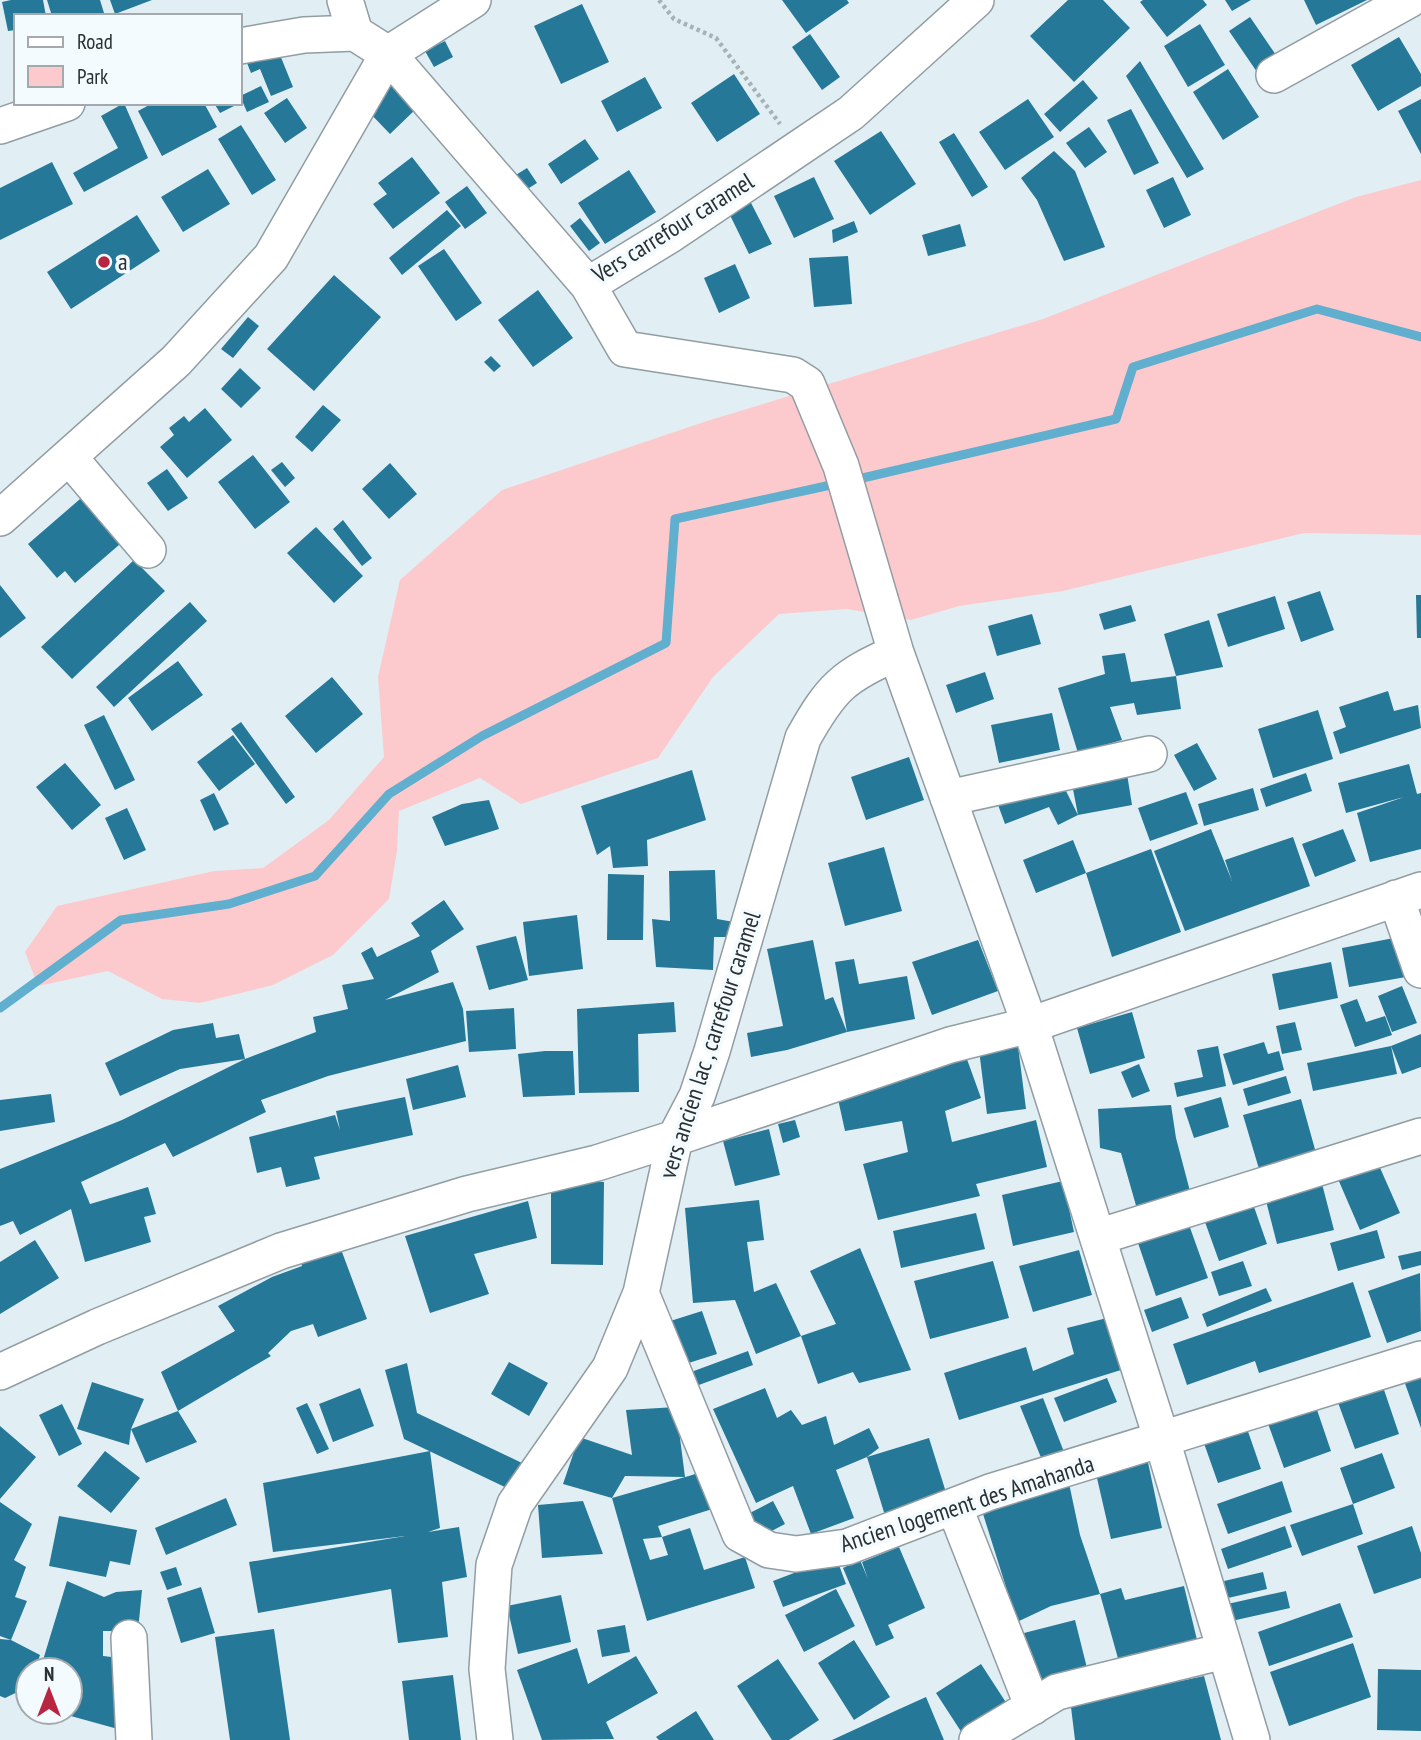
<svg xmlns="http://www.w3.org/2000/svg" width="1421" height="1740" font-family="'PT Sans Narrow',sans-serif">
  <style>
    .green { fill: #fccacc }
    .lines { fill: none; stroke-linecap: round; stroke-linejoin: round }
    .stream { stroke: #60afcf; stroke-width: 9 }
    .building { fill: #257897 }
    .minor-casing { stroke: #919da3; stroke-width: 38 }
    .path { stroke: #a7b2b7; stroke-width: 4.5; stroke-dasharray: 3.5 3.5; stroke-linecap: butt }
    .minor { stroke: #fff; stroke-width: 35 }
    .poi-dot { fill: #b72541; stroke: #f3fbff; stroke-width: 2.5 }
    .labels { text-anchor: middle; stroke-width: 7; stroke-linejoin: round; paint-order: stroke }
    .street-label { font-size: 24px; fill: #2a2f32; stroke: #f3fbff }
    .poi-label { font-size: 24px; fill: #2a2f32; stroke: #f3fbff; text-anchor: start }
  </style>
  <rect width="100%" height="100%" fill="#e1eff5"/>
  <path class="green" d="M1421 180V535L1304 533 1063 591 959 606 911 620 847 609 779 614 713 677 658 758 521 804 480 778 399 811 397 851 389 899 333 955 273 985 200 1003 162 999 108 971 38 986 25 952 57 906 214 871 263 868 329 820 384 757 378 677 400 580 502 490 707 421 1043 319 1356 197Z"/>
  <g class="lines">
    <path class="stream" d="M854 480 1116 419 1133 367 1317 309 1421 337
      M0 1008 121 920 229 904 315 876 389 794 482 736 666 643 675 519 840 483"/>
  </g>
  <path class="building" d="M11 0H43L46 16H16V30L8 31 2 2Z
    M47 0H100L104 13 52 16Z
    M110 0H152L115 14Z
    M782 0H847L849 3 806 33Z
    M1068 0H1103L1130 28 1074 82 1030 36Z
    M1143 0H1203L1207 5 1167 37 1140 2Z
    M1225 0H1251L1232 11Z
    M1304 0H1367L1316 25Z
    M582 4 609 62 561 84 534 26Z
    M1250 17 1278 58 1257 72 1229 31Z
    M1200 24 1225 65 1188 87 1164 46Z
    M810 34 840 77 822 90 792 47Z
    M1399 37 1421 74V86L1378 111 1351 65Z
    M445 41 453 57 434 67 425 51Z
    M276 45 293 87 271 96 260 69 251 73 245 58Z
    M1140 61 1204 169 1187 178 1126 76Z
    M1228 69 1259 117 1223 140 1193 92Z
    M734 74 760 114 717 142 691 103Z
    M645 77 662 108 617 132 601 101Z
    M1083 80 1098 98 1060 132 1044 114Z
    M393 83 417 108 390 134 366 109Z
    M261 86 269 102 247 112 240 96Z
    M287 98 307 128 285 143 264 113Z
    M1028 99 1054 137 1005 170 979 132Z
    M1421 99V154L1398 111Z
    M124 103 148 158 84 192 73 173 118 148 101 116Z
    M153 103H204L217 127 162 156 138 111Z
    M214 103H240L220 113Z
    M1131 109 1159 163 1134 175 1107 120Z
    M241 125 276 180 252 195 218 139Z
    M1089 127 1107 152 1085 168 1066 143Z
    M881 131 916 184 870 215 834 161Z
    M954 133 988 187 972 197 939 142Z
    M585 139 599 159 561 184 548 164Z
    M1054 151 1075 171 1105 247 1064 261 1037 200 1021 178Z
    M412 157 440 193 393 229 373 204 387 194 378 183Z
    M52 162 73 204 0 240V188Z
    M527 168 537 183 521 193 511 178Z
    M208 169 230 204 183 232 161 197Z
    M629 170 656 212 605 244 578 203Z
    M814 177 834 219 794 238 774 196Z
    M1173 177 1191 215 1164 228 1146 190Z
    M467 186 487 213 465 229 445 202Z
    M749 199 772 244 749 254 727 209Z
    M447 210 461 226 402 275 389 258Z
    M137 215 160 251 71 309 47 272Z
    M580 218 600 243 589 251 570 226Z
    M854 221 858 232 833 243 832 230Z
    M960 224 966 246 928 256 922 235Z
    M444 249 482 303 456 321 418 266Z
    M848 256 852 304 814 307 809 258Z
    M735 264 750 298 719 313 704 278Z
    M334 275 381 317 314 391 267 349Z
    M538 290 573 338 533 367 498 320Z
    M248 317 259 326 233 358 221 349Z
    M491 356 501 366 494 372 484 362Z
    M240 368 261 388 241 408 221 389Z
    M323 405 341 420 312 452 295 437Z
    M205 408 232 440 187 478 160 447 174 435 169 428 184 416 189 422Z
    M253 455 290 502 255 529 218 482Z
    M282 462 295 478 285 487 271 470Z
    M390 463 417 494 389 519 362 489Z
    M167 469 188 498 168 511 147 483Z
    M87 493 127 538 75 583 65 571 57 578 28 544Z
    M343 520 372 558 362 566 333 529Z
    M316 527 363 576 334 603 287 553Z
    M134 560 165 591 72 679 41 647Z
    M0 585 26 618 0 638Z
    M1320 591 1334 630 1301 642 1287 602Z
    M1416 595H1421V638H1417Z
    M1275 596 1285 629 1228 647 1217 614Z
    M190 602 207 621 114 707 96 687Z
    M1131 605 1136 621 1104 630 1099 614Z
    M1032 614 1041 644 997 656 988 626Z
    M1209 620 1223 667 1176 676 1164 634Z
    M1125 653 1131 682 1176 676 1181 709 1137 715 1134 703 1110 707 1122 740 1078 753 1058 688 1105 674 1102 656Z
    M178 661 203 695 152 731 128 698Z
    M985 672 994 699 956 713 946 685Z
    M332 677 363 714 316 753 285 716Z
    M1388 691 1394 711 1418 705 1421 728 1340 754 1333 732 1346 727 1339 707Z
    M1318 710 1333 759 1273 778 1258 729Z
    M1052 713 1060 750 999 763 991 725Z
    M104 715 135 780 115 790 84 725Z
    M241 722 295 797 286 804 231 729Z
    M233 735 255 764 219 791 197 762Z
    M1197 743 1217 779 1194 791 1174 755Z
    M909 757 924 800 866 820 851 777Z
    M65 763 101 805 72 830 36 787Z
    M1409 764 1417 794 1421 793V849L1370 862 1357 813 1404 797 1346 813 1338 783Z
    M692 770 706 820 647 840 648 866 613 868 610 846 597 855 581 806Z
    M1306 773 1312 791 1266 807 1260 789Z
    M1127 774 1132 805 1078 815 1072 784Z
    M1060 779 1078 815 1058 825 1049 807 1005 824 997 802Z
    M1253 788 1259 810 1204 826 1198 804Z
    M1186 792 1198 824 1150 841 1138 808Z
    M214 793 229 824 214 831 200 800Z
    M489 800 499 829 445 846 432 817 462 804Z
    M127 808 146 850 124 860 105 818Z
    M1211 829 1232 881 1225 860 1293 837 1310 886 1185 931 1154 851Z
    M1343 829 1356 861 1315 877 1302 844Z
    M1073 840 1086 873 1036 893 1023 860Z
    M884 847 902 911 845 926 828 863Z
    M1151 849 1181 932 1112 957 1086 873Z
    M715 870 717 919 734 922 733 937H714L713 970 656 967 652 919 670 921 669 871Z
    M608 874 644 875 643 940H607Z
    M444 900 464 929 431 951 439 972 385 1000 453 982 463 1009 466 1041 328 1076 261 1100 266 1112 173 1157 165 1143 81 1182 90 1204 148 1187 156 1214 144 1217 151 1242 85 1262 71 1209 20 1235 13 1221 0 1226V1169L122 1120 245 1059 316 1032 313 1017 348 1009 342 985 374 979 361 953 372 947 377 957 420 936 411 923Z
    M577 915 583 969 529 976 523 922Z
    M516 936 528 980 489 990 476 946Z
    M1399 937 1406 977 1349 987 1342 948Z
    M813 940 825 1000 833 997 847 1032 787 1050 751 1057 747 1033 783 1026 767 949Z
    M978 940 998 991 932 1015 912 962Z
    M854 959 859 984 907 976 915 1019 847 1032 835 962Z
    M1331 962 1338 998 1279 1010 1272 974Z
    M1402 986 1417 1023 1392 1032 1378 996Z
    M1357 999 1366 1022 1385 1016 1392 1035 1355 1047 1340 1005Z
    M674 1002 676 1032 638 1034 639 1092 579 1093 577 1009Z
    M514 1008 516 1049 469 1052 466 1011Z
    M1132 1012 1145 1058 1090 1074 1077 1028Z
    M1295 1022 1302 1050 1282 1054 1276 1026Z
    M213 1023 216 1038 239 1034 245 1059 180 1069 120 1096 105 1063 173 1030Z
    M1421 1034V1067L1402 1074 1391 1046Z
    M1264 1042 1268 1054 1279 1051 1284 1070 1233 1085 1223 1054Z
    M1018 1046 1026 1109 987 1114 979 1050Z
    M1218 1046 1226 1086 1177 1097 1174 1083 1203 1077 1197 1050Z
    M1391 1046 1397 1074 1313 1091 1307 1063Z
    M545 1051H573L575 1095 523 1097 518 1054Z
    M964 1051 981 1098 945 1111 952 1142 1036 1120 1047 1167 976 1184 980 1196 878 1220 863 1164 908 1152 902 1121 845 1131 836 1090Z
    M1139 1064 1150 1091 1132 1098 1121 1072Z
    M458 1065 466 1097 413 1110 406 1079Z
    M1286 1076 1291 1093 1248 1106 1243 1089Z
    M51 1094 55 1122 0 1131V1100Z
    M405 1097 413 1135 314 1157 320 1179 286 1187 281 1167 257 1173 249 1137 335 1115 340 1130 336 1111Z
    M1221 1097 1229 1127 1194 1138 1184 1108Z
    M1301 1099 1316 1153 1259 1169 1243 1115Z
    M1171 1105 1176 1138 1191 1195 1137 1209 1121 1153 1100 1148 1098 1109Z
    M795 1120 800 1137 783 1143 778 1124Z
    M769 1129 780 1175 735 1186 723 1141Z
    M1377 1161 1400 1213 1360 1230 1338 1179Z
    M1321 1180 1334 1230 1277 1244 1264 1193Z
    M1063 1181 1074 1232 1013 1246 1002 1195Z
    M551 1182H604L603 1265 551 1264Z
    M759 1200 764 1240 747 1242 754 1292 776 1283 801 1336 756 1354 735 1300 693 1303 685 1208Z
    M528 1201 537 1238 474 1254 489 1294 430 1313 405 1236Z
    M1253 1204 1267 1244 1219 1261 1205 1222Z
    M976 1213 985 1249 901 1268 893 1231Z
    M1188 1222 1208 1278 1156 1296 1137 1240Z
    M1377 1230 1385 1258 1338 1271 1330 1243Z
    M35 1240 59 1278 0 1314V1262Z
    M339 1244 367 1319 318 1337 313 1324 291 1331 268 1353 271 1356 178 1411 161 1372 235 1331 218 1306 272 1277 302 1266 300 1259Z
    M860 1248 911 1370 859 1383 853 1372 818 1384 801 1336 836 1324 810 1271Z
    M1079 1250 1092 1295 1033 1312 1019 1266Z
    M1421 1251V1265L1402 1270 1398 1256Z
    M993 1261 1009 1318 930 1339 914 1281Z
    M1243 1261 1252 1286 1219 1296 1211 1272Z
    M1420 1273 1421 1331 1387 1343 1368 1291Z
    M1353 1282 1371 1337 1259 1373 1255 1361 1187 1385 1173 1344Z
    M1266 1288 1272 1301 1207 1327 1202 1314Z
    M1181 1297 1189 1318 1152 1332 1144 1310Z
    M702 1311 717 1354 679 1366 664 1323Z
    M1107 1318 1121 1370 959 1420 944 1373 1026 1347 1033 1371 1074 1354 1067 1328Z
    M748 1351 753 1365 688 1389 683 1375Z
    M509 1362 548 1383 529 1416 491 1394Z
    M407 1363 417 1413 522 1463 509 1489 404 1439 385 1370Z
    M1421 1371V1428L1403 1378Z
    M1107 1378 1117 1402 1064 1422 1054 1398Z
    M1381 1381 1399 1434 1355 1449 1336 1397Z
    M92 1382 144 1399 131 1429 129 1445 77 1429Z
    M360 1388 374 1426 333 1442 319 1404Z
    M765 1388 777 1418 791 1410 802 1425 826 1416 834 1445 869 1428 879 1448 867 1457 929 1438 949 1502 887 1522 867 1457 836 1470 854 1518 811 1534 793 1486 756 1503 713 1409Z
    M1043 1398 1064 1452 1042 1460 1020 1406Z
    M1314 1401 1331 1451 1284 1468 1266 1418Z
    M307 1403 329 1449 317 1454 296 1408Z
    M62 1404 82 1444 59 1456 39 1415Z
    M676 1407 685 1477 625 1476 612 1498 685 1477 689 1476 710 1469 722 1506 658 1526 662 1537 643 1539 650 1560 668 1555 662 1537 690 1528 704 1570 745 1557 755 1588 647 1621 612 1498 563 1484 579 1437 632 1455 626 1410Z
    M178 1411 197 1442 146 1463 131 1429Z
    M1243 1417 1261 1469 1218 1483 1200 1432Z
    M0 1426 36 1457 0 1499Z
    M105 1451 140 1478 111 1513 77 1486Z
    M430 1451 440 1528 428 1532 459 1527 467 1577 442 1582 448 1637 398 1643 391 1589 258 1613 249 1562 405 1536 273 1552 263 1483Z
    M1146 1453 1162 1528 1111 1539 1094 1465Z
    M1382 1453 1395 1488 1353 1504 1363 1534 1302 1556 1290 1525 1353 1504 1340 1468Z
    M1067 1474 1080 1535 1100 1594 1051 1606 1017 1622 978 1498Z
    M1282 1481 1292 1512 1228 1534 1217 1504Z
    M226 1498 237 1525 166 1555 155 1528Z
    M583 1501 603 1554 542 1558 538 1505Z
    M773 1501 785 1524 756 1539 744 1516Z
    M0 1502 32 1524 14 1560 26 1567 15 1597 27 1601 11 1640 0 1636Z
    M59 1516 137 1530 130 1565 110 1561 106 1577 49 1566Z
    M1285 1526 1292 1547 1228 1569 1221 1549Z
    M1412 1526 1421 1553V1578L1374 1594 1357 1546Z
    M899 1547 925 1608 888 1625 894 1638 876 1646 843 1568 860 1560 868 1579 862 1562Z
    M836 1557 846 1584 783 1607 773 1581Z
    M176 1567 182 1585 167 1590 160 1572Z
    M1263 1572 1267 1589 1228 1598 1224 1581Z
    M67 1581 104 1597 116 1592 142 1590 138 1631H103V1656L128 1659 125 1731 60 1713 70 1712V1670H40Z
    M1184 1586 1198 1644 1119 1662 1100 1594 1121 1588 1125 1600Z
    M201 1587 215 1633 181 1643 167 1598Z
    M836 1589 855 1626 804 1652 785 1615Z
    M1286 1591 1290 1608 1227 1622 1223 1605Z
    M561 1595 571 1642 518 1654 507 1606Z
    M1340 1603 1353 1637 1269 1666 1258 1632Z
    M1075 1620 1087 1668 1037 1681 1024 1633Z
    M625 1625 630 1652 602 1657 597 1630Z
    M274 1629 290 1740H230L215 1637Z
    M0 1639 11 1640 40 1655 35 1670H28V1687L5 1698 0 1696Z
    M854 1640 890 1697 854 1720 818 1663Z
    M1353 1643 1371 1697 1289 1726 1270 1672Z
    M577 1648 588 1684 636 1656 658 1693 606 1722 614 1739 542 1740 517 1670Z
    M778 1659 819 1720 789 1740H772L737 1686Z
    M981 1664 1007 1704 962 1733 936 1693Z
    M1378 1669 1421 1670V1731L1377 1730Z
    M453 1675 461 1740H409L402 1681Z
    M1204 1676 1221 1740H1075L1070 1699 1134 1691Z
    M926 1697 944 1740H832L895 1711Z
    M696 1711 714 1740H659L656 1737Z"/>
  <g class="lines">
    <defs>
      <path id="minor" d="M345 0 355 33
        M473 0 388 54 588 285 670 235 851 113 976 0
        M1274 75 1409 0
        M0 126 67 103
        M588 285 625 349 793 375 807 384 841 466 896 653 1030 1025 1162 1440 1252 1740
        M69 457 148 550
        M0 518 176 361 271 257 388 54 355 33 304 35 240 46
        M948 798 1149 754
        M1396 898 1421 970
        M1098 1237 1421 1136
        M641 1293 740 1534 769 1550 796 1554 847 1547 990 1492 1421 1359
        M0 1372 97 1327 281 1251 467 1194 597 1163 675 1138 950 1045 1030 1025 1421 890
        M954 1506 1033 1707
        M129 1638 134 1740
        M495 1740 487 1669 494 1565 515 1504 610 1368 641 1293 675 1138 697 1096 712 1051 803 738C831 688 843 676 896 653
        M977 1740 1057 1692 1224 1651"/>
    </defs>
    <use href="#minor" class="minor-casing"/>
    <path class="path" d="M659 0 674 19 716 38 780 124"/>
    <use href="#minor" class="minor"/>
  </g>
  <circle class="poi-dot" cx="104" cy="262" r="7"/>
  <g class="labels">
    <g class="street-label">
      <text transform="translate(673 228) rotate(-32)" y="8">Vers carrefour caramel</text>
      <text transform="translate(710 1045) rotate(-72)" y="8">vers ancien lac , carrefour caramel</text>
      <text transform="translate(967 1504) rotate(-18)" y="8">Ancien logement des Amahanda</text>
    </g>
    <g class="poi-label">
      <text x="118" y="270">a</text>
    </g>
  </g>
  <rect x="14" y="14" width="228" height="91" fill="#f3fbff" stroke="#a3a9ad" stroke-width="2"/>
  <rect x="28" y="37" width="35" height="10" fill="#ffffff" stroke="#a3a9ad" stroke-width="2"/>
  <text x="77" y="49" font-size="21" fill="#2a2f32">Road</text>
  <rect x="28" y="66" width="35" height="21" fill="#fccacc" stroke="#a3a9ad" stroke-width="2"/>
  <text x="77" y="84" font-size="21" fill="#2a2f32">Park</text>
  <g transform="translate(49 1691)"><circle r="33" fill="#f3fbff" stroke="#a3a9ad" stroke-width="2"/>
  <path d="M0-5L12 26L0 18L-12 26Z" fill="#b72541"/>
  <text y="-10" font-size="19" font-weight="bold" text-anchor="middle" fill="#2a2f32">N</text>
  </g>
</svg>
